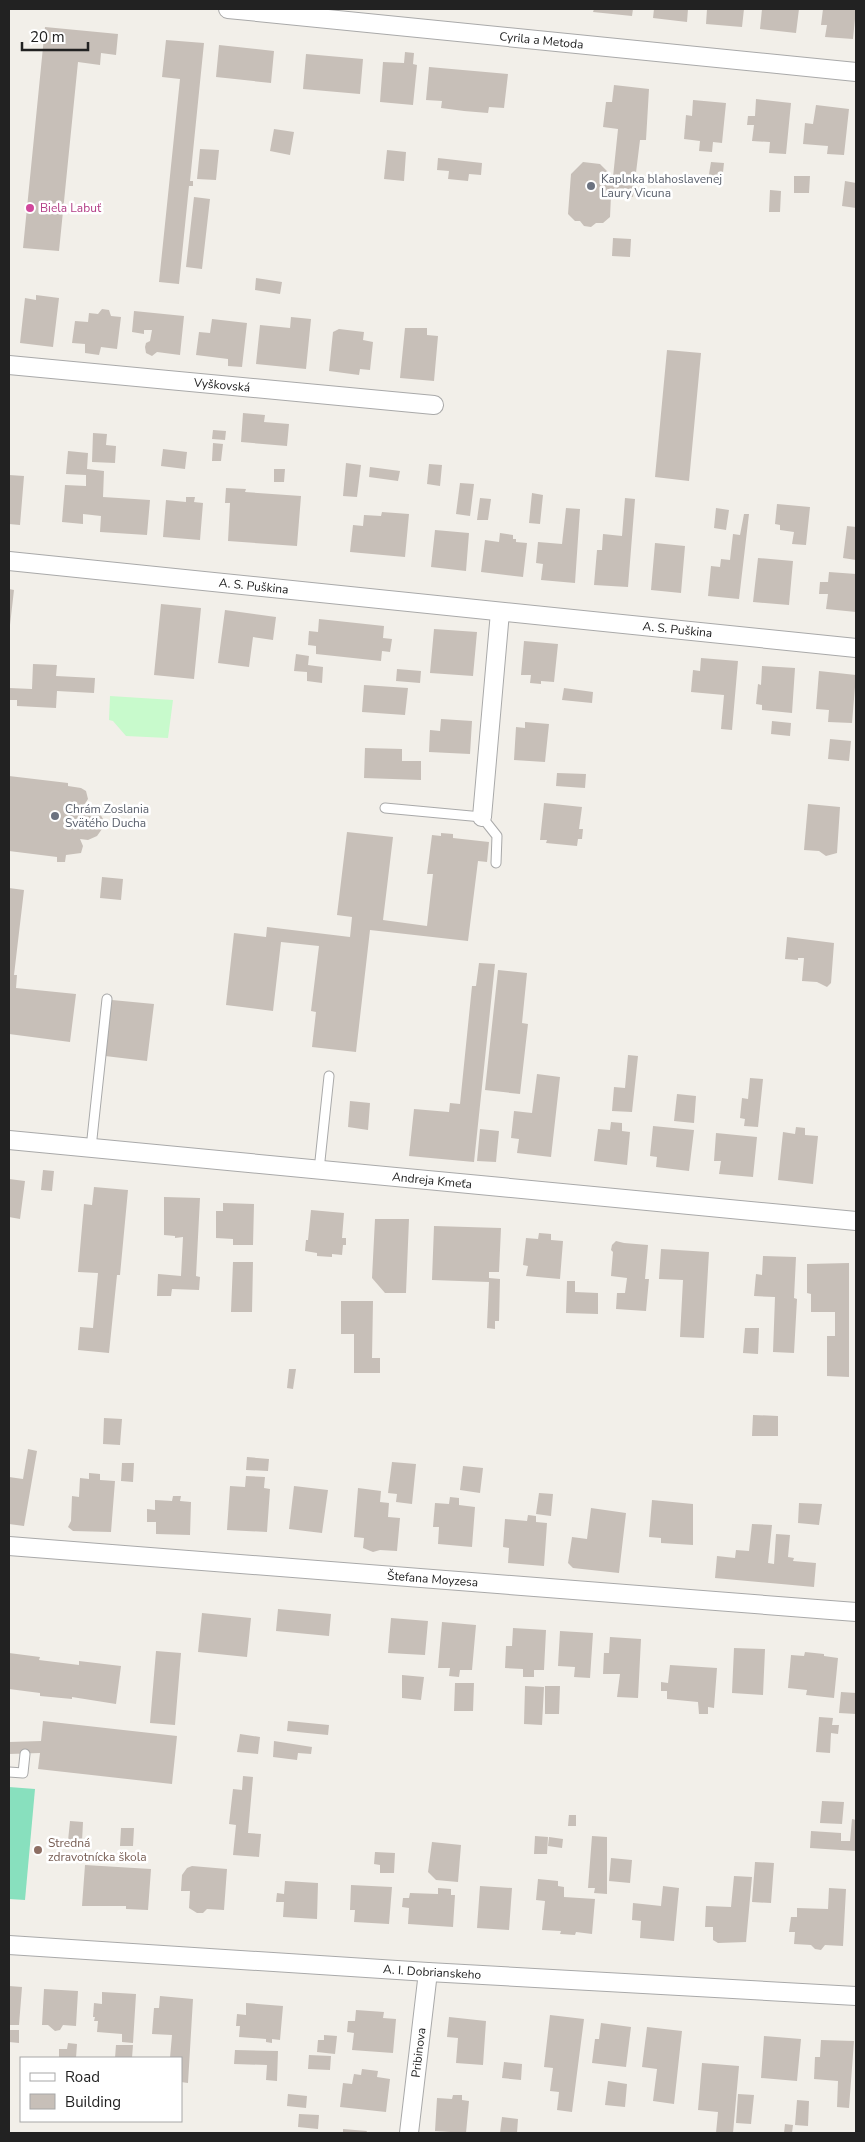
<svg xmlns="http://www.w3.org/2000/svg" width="865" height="2142" font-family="'Nunito Sans',sans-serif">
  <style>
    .park { fill: #c8facc }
    .pitch { fill: #88e0be }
    .building { fill: #c7bfb8 }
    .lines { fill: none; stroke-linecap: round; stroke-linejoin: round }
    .lane-casing { stroke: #a9a9a9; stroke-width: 11 }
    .street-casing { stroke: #a9a9a9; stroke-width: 20 }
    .lane { stroke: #fff; stroke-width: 9 }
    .street { stroke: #fff; stroke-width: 18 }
    .worship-dot { fill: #6b7280; stroke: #fff; stroke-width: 2 }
    .hotel-dot { fill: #d1479c; stroke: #fff; stroke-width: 2 }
    .education-dot { fill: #8d6e63; stroke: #fff; stroke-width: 2 }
    .labels { text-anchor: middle; stroke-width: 5; stroke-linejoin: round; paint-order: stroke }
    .street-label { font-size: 12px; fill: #222; stroke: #fff }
    .worship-label { font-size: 12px; fill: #5b616d; stroke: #fff; text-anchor: start }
    .hotel-label { font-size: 12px; fill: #b23c85; stroke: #fff; text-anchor: start }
    .education-label { font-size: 12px; fill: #785e54; stroke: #fff; text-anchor: start }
  </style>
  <rect width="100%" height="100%" fill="#f2efe9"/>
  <path class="park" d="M110 696 173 700 168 738 126 736 113 721 109 720Z"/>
  <path class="pitch" d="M9 1787 35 1789 25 1900 9 1899Z"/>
  <path class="building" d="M594 9H633L632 16 593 12Z
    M654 9H688L687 22 653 18Z
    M707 9H744L742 27 706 24Z
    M762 9H799L796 33 760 29Z
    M823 9H856L853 39 825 37 827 25H821Z
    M45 27 118 34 116 55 101 53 100 65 78 62 59 251 23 248Z
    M166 40 204 43 190 181H193V186H189L179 284 159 282 180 79 162 77Z
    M219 45 274 51 271 83 216 77Z
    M405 52 414 53 413 64 417 65 413 105 380 102 383 62 404 63Z
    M306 54 363 59 360 94 303 89Z
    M429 67 508 74 504 108 489 107 488 113 464 111 441 108 442 101 426 100Z
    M614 85 649 89 646 140H640L633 197 611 195 610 217 603 223H596L591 227 584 226 580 221H575L568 214 571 174 583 162 600 164 613 177 618 129 603 127 606 102H612Z
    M756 99 791 103 786 154 769 153 770 142 752 141 754 125H747L748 116H755Z
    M693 100 726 103 722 143 713 142 712 152 699 151 700 141 684 139 686 115 692 116Z
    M816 105 849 109 844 155 827 154 828 146 803 144 805 123 813 124Z
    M274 129 294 132 290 155 270 151Z
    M200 149 219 150 216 180 197 179Z
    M387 150 406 152 404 181 384 179Z
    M438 158 482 163 481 175 469 174 468 181 448 179 449 171 437 170Z
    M711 162 724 163 722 181 708 180Z
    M794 176H810L809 193H794Z
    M845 181 856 183V208L842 206Z
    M770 190 781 191 780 212H769Z
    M194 197 210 199 202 269 186 267Z
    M613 238 631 239 630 257 612 256Z
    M256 278 282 282 280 294 255 290Z
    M36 295 59 298 53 347 20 343 25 298 36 300Z
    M102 309 109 310 111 316 121 317 117 349 101 347 99 355 85 353V344L72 343 75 321 88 322 89 313 98 314Z
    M134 311 184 316 180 355 157 352 152 356 146 353 145 347 146 343 150 341 152 330H144V334L132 332Z
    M291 317 311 319 306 369 256 364 260 325 290 328Z
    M212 319 247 323 242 367 228 366V359L196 355 199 332 210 333Z
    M405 328H427V335L438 336 434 381 400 378Z
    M339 329 364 332 363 340 373 342 370 370 360 369 359 375 329 371 333 332Z
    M667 350 701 353 689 481 655 477Z
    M243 413 265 415 264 422 289 424 287 446 241 442Z
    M213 430 226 431 225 440 212 439Z
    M93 433 107 434 106 445 116 446 115 463 92 462Z
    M213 443 223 444 221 461H212Z
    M163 449 187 452 185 469 161 466Z
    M68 451 88 453 87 469 104 471 103 497 150 500 147 535 100 532 101 516 83 514V524L62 522 65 485 86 486V475L66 474Z
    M346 463 361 465 357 497 343 496Z
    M429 464 442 465 440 486 427 484Z
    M370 467 400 471 398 481 369 477Z
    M274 469H285L284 482H274Z
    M9 475 24 476 20 525 9 524Z
    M460 483 474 484 470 516 456 514Z
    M226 488 246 489 245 492 301 496 297 546 228 541 230 503H225Z
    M532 493 543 495 540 524 529 523Z
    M186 497H195L194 502 203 503 200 540 163 537 166 500 186 502Z
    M480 498 491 499 488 520H477Z
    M625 498 635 499 628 587 594 585 597 550H602L603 534 622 536Z
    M777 504 810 507 806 545 792 544 794 532 780 530V525L775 524Z
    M566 508 580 509 575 583 541 580 543 564 536 563 538 542 562 544Z
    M716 508 729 510 726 530 714 528Z
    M382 512 409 514 405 557 350 552 353 525 363 526 364 515 381 516Z
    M744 514H749L739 599 708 596 711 566 720 567 721 559 730 560 733 534 740 535Z
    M847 526 856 527V560L843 558Z
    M435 530 469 533 466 571 431 567Z
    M500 533 513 535V539H516V542L527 543 523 577 481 572 485 540 499 542Z
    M655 543 685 546 681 593 651 590Z
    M758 558 793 561 789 605 753 602Z
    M829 572 856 574V612L826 609 828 594H819L820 582H828Z
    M9 589 14 590 10 625H9Z
    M161 604 201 608 194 679 154 675Z
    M225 610 276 617 273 640 253 637 249 667 218 663Z
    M319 619 384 626 383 638 392 639 390 652 382 651 381 661 316 654V646L308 645 309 631 318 632Z
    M434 629 477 632 473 676 430 673Z
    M524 641 558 644 554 682 541 681V684L530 683 531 675H521Z
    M296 654 309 656 308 665 323 667 322 683 307 681V672L294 671Z
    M701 658 738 661 732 730 721 729 724 695 691 692 693 670 700 671Z
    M33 664 57 665 56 676 95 678 94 693 57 691 56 708 17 706V700H9V688L32 689Z
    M762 666 795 668 792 713 762 710V705L756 704 758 684 761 685Z
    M397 669 421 671 420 683 396 681Z
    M819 671 856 675 852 723 828 722 829 710 816 709Z
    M364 685 408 688 405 715 362 712Z
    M564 688 593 692 592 703 562 700Z
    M441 719 472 721 470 754 429 752 430 730 440 731Z
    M772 721 791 723 790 736 771 734Z
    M525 722 549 724 545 762 514 760 516 727 525 728Z
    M830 739 851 741 849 761 828 759Z
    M365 748 402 749V761H421V780L364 778Z
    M557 773 586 774 585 788 556 786Z
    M9 776 68 783V786L81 788 86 791 88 799 84 805 92 806 99 812 103 819 102 829 97 836 88 840 80 839 83 846 81 853 66 855 65 862H57V857L9 851Z
    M544 803 582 807 579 829H583L582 839H578L577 846 546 843 547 840H540Z
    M808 804 840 807 837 853 826 856 819 851 804 850Z
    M347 832 393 837 383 920 427 926 433 874H427L432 835 441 836V833L453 834V838L489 842 487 862 478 861 468 941 370 930 356 1052 312 1047 316 1012 311 1011 319 946 281 942 273 1011 226 1005 234 933 266 937 267 927 350 937 352 917 337 915Z
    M102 877 123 879 121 900 100 898Z
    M9 888 24 890 14 975H17L16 988 76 994 70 1042 9 1034Z
    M787 937 834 943 831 983 827 987 817 982 802 981 804 958H798V960L785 959Z
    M479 963 495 964 474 1162 409 1156 414 1109 449 1112 450 1103 460 1104 472 986H476Z
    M498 970 527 973 522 1023 528 1024 520 1094 485 1090Z
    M112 1000 154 1004 147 1061 105 1056Z
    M628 1055 638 1056 632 1112 612 1111 614 1087 625 1088Z
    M537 1074 560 1077 551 1157 517 1153 519 1139 511 1138 514 1111 532 1113Z
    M750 1078 763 1079 758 1127 744 1126 745 1119 740 1118 742 1098 748 1099Z
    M677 1094 696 1096 694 1123 674 1121Z
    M350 1101 370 1103 368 1130 348 1127Z
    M611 1122 622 1123V1131L630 1132 627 1165 594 1161 598 1129 610 1130Z
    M653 1126 694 1130 689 1171 656 1167 657 1157 650 1156Z
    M796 1127 805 1128V1135L818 1136 813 1184 778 1180 783 1132 795 1134Z
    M480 1129 499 1131 496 1162 477 1161Z
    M716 1133 757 1137 753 1177 719 1174 721 1161H714Z
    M43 1170 54 1171 52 1191 41 1190Z
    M9 1179 25 1181 20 1219 9 1217Z
    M94 1187 128 1190 120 1275H117L109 1353 78 1350 80 1327 93 1328 98 1273 78 1272 84 1204 92 1205Z
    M164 1197 200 1198 196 1276 200 1277 199 1290 172 1289 171 1296H157L158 1274 181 1276 183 1237 175 1238V1236L164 1235Z
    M223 1203 254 1204 253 1245H233V1239L216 1238V1211H223Z
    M311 1210 344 1213 342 1238H346V1245H343L342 1255 332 1254V1257L317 1256V1253L305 1251 306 1240H308Z
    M375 1219H409L406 1293H385L372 1278Z
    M434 1226 501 1228 499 1272H489V1278L500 1279 499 1321H495V1329L487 1328 489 1282 432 1280Z
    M539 1233 551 1234V1240L563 1241 560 1279 526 1276 528 1266 523 1265 526 1238 538 1239Z
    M616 1241 624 1243 648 1245 645 1279H649L646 1311 616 1309 617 1293H625L627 1278 611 1276 613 1252 611 1250 612 1245Z
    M661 1249 709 1252 704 1338 680 1337 683 1280 659 1279Z
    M763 1256 796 1257 794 1298 797 1299 794 1353 773 1352 775 1297 754 1296 756 1274 762 1275Z
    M233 1262H253L252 1312H231Z
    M849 1263V1377L827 1376V1336H835V1312H811V1294L807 1293V1264Z
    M567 1281H575V1292L598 1293V1314L566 1313Z
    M341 1301H373L372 1358H380V1373H354V1334H341Z
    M745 1328H759L758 1354 743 1353Z
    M289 1369H296L293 1389 287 1388Z
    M753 1415 778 1416V1436H752Z
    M104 1418 122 1419 120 1445 103 1444Z
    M28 1449 37 1451 24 1526 9 1524V1477L23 1479Z
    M247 1457 269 1459 268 1471 246 1470Z
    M392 1462 416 1464 412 1504 396 1502 397 1494 388 1493Z
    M122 1463H134L133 1482 121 1481Z
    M463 1466 483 1468 480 1493 460 1490Z
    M89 1473 100 1474V1480L115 1481 111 1532 73 1531 68 1527 71 1521 72 1496 79 1497 80 1478 89 1479Z
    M246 1476 265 1477 264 1488 270 1489 267 1532 227 1530 230 1486 245 1487Z
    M294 1486 328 1490 322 1533 289 1529Z
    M358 1488 381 1491 380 1502 389 1503 388 1517 400 1518 397 1551 380 1550 373 1552 363 1548 364 1538 354 1537Z
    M539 1493 553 1494 551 1516 536 1514Z
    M173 1496H181L180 1501 191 1502 190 1535 156 1534V1522H147V1509L155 1510V1500L172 1501Z
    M450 1497 459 1498V1505L475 1507 472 1547 438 1544 439 1527H433L435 1503 449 1504Z
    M652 1500 693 1504V1545L661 1543V1538L649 1537Z
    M799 1503 822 1504 819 1525 798 1523Z
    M591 1508 626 1513 619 1573 573 1568 568 1563 572 1537 587 1539Z
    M528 1515 536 1516V1522L547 1523 544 1566 508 1563 509 1548 503 1547 505 1519 527 1521Z
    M752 1524 772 1525 768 1563 774 1564 776 1534 790 1535 788 1557 794 1558 793 1561 816 1563 814 1587 715 1578 717 1556 735 1558 736 1550 749 1551Z
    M278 1609 331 1614 329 1636 276 1631Z
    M202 1613 251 1618 247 1657 198 1652Z
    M391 1618 428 1621 425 1655 388 1653Z
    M442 1622 476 1625 472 1670H460L459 1677 449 1676 450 1668H438Z
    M513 1628 546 1630 544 1670H534V1677H523V1669L505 1668 506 1646H512Z
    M560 1631 593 1633 590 1678 574 1677 575 1667 558 1666Z
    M610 1637 641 1639 638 1698 617 1697 620 1674H603L604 1653H609Z
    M734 1648 765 1649 763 1695 732 1693Z
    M156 1651 181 1653 175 1725 150 1723Z
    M805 1652 824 1654V1656L838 1658 834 1698 806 1695 807 1690 788 1688 791 1655 804 1656Z
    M9 1653 40 1657 39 1660 79 1665V1661L121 1666 116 1704 72 1697V1699L40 1696V1693L9 1689Z
    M670 1665 717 1668 714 1708 708 1707V1714H699L698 1702 667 1699V1691H661V1682L668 1683Z
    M402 1675 424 1677 421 1700 402 1698Z
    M455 1683H474L473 1711H454Z
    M525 1686 544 1687 542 1725 524 1724Z
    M545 1686H560L559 1714H545Z
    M841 1692 856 1693V1714L839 1713Z
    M819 1717 833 1718 832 1725H839L838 1734 831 1733 830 1753 816 1752Z
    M43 1721 177 1736 172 1784 38 1769 40 1753 9 1754V1742L41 1741Z
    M288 1721 329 1725 328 1735 287 1731Z
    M240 1734 260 1737 258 1754 237 1752Z
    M274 1741 312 1747 311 1754 298 1753 297 1760 273 1757Z
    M243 1776 253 1777 248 1833 261 1834 259 1857 233 1855 236 1825 229 1824 233 1789 242 1790Z
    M822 1801 844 1802 842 1824 820 1823Z
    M569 1815H576V1826H568Z
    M852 1819 856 1820V1851L810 1848 811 1831 841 1833V1841H850Z
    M70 1821 83 1822 82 1842 68 1841Z
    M121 1828H134L133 1846H120Z
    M535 1836 548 1837 547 1854H534Z
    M592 1836 607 1837V1894L594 1893 595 1888H588Z
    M549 1837 563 1839 562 1848 548 1846Z
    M432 1842 461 1845 458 1882 436 1880 428 1872Z
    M375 1852 395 1853 394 1873H380V1865L374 1864Z
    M611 1858 632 1860 630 1883 609 1881Z
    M755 1862 774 1863 771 1903 752 1902Z
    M85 1865 151 1869 148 1910 126 1909V1906H82Z
    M192 1866 227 1869 224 1910 207 1909 203 1913H197L189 1908 190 1891H181L182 1875 187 1868Z
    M734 1876 752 1877 746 1942 718 1943 713 1940V1927H705L706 1906 731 1907Z
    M538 1879 558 1881V1886L564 1887V1897L595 1899 592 1934 576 1932 575 1935 560 1934 561 1931 542 1930 545 1901 536 1900Z
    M285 1881 318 1883 317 1919 283 1917 284 1902H276L277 1893 284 1894Z
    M351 1885 392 1887 389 1924 354 1922 355 1910H350Z
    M480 1886 512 1888 509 1930 477 1928Z
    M663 1886 679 1888 674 1941 640 1938 641 1921 632 1920 633 1903 661 1906Z
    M438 1888 451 1889V1895H455L453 1927 408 1924 409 1908 402 1907 403 1898H409L410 1893 438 1894Z
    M829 1888 846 1889 843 1946 825 1945 821 1950 815 1949 811 1945 794 1944 795 1932H789L791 1917H797V1908L828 1909Z
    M9 1986 22 1987 19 2025H9Z
    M44 1989 78 1991 76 2026 63 2025 60 2030 55 2031 48 2025H42Z
    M102 1992 136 1994 133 2043 122 2042V2034L97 2032 98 2021H94L95 2017H93L94 2003 102 2004Z
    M160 1996 193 1999 188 2083 181 2082V2058H170L172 2035 152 2034 154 2008H159Z
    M246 2003 283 2006 280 2040 272 2039V2043L266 2042V2039L239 2037 240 2026H236L237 2014 246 2015Z
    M356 2010 384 2012 383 2018 396 2019 393 2053 352 2050 354 2033 347 2032 348 2021H355Z
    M550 2015 584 2019 572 2112 557 2110 559 2092 550 2091 553 2068 544 2067Z
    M449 2017 486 2021 483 2065 456 2063 458 2038 447 2037Z
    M601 2023 631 2027 626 2067 592 2063 595 2039H599Z
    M647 2027 682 2031 674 2104 653 2101 657 2069 642 2067Z
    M9 2030H19V2043L9 2042Z
    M324 2035 337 2036 335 2054 317 2052 318 2040H324Z
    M764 2036 801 2039 797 2081 761 2078Z
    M821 2040 854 2041 849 2108 837 2107 838 2081 814 2079 815 2057H820Z
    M68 2043 77 2044 76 2058H59V2049H67Z
    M116 2045H133L132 2058H115Z
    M235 2050 278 2051 277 2081 266 2080 267 2065 234 2064Z
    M309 2055 331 2056 330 2070 308 2069Z
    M504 2062 522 2064 521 2080 502 2078Z
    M702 2063 739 2066 733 2133H716L718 2112 698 2110Z
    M362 2069 378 2071 377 2077 390 2079 386 2112 340 2107 343 2083 352 2084 354 2074 361 2075Z
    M608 2081 627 2084 625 2107 605 2105Z
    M288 2094 307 2096 306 2108 287 2106Z
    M738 2094 754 2095 751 2124 736 2123Z
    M453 2095H462V2100L469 2101 466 2133 435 2131 437 2098 452 2099Z
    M797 2100 809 2101 808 2126 795 2125Z
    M299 2114 319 2115 318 2129 298 2127Z
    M502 2117 518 2119 517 2133H500Z
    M785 2124 793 2125 792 2133H784Z
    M343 2129 367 2131 366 2133H343Z"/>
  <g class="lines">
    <defs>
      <path id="lane" d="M385 808 482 817 497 836 496 863
        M91 1148 107 999
        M319 1170 329 1076
        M9 1772 23 1773 25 1754"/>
      <g id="street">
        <path id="s1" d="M228 9 856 72"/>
        <path id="s2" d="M9 365 434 405"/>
        <path id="s3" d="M9 561 856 648"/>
        <path d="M482 817 500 612"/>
        <path id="s4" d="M9 1140 856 1221"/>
        <path id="s5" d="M9 1546 856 1612"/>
        <path id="s6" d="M9 1945 428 1972 856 1996"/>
        <path id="s7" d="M409 2133 428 1972"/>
      </g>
    </defs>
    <use href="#lane" class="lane-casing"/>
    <use href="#street" class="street-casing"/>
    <use href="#lane" class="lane"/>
    <use href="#street" class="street"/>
  </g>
  <g class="worship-dot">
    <circle cx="591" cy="186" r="5"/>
    <circle cx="55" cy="816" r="5"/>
  </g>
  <circle class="hotel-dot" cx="30" cy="208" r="5"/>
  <circle class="education-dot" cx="38" cy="1850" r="5"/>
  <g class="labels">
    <g class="street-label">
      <text dy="4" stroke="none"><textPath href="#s1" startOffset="315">Cyrila a Metoda</textPath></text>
      <text dy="4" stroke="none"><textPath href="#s2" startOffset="214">Vyškovská</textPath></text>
      <text dy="4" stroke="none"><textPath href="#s3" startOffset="246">A. S. Puškina</textPath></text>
      <text dy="4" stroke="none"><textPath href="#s3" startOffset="672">A. S. Puškina</textPath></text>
      <text dy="4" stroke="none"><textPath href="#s4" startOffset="425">Andreja Kmeťa</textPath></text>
      <text dy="4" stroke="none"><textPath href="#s5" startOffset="425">Štefana Moyzesa</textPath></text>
      <text dy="4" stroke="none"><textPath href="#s6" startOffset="424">A. I. Dobrianskeho</textPath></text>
      <text dy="4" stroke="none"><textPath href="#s7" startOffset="81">Pribinova</textPath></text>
    </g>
    <g class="worship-label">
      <text x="601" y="183">Kaplnka blahoslavenej<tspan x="601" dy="14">Laury Vicuna</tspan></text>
      <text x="65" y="813">Chrám Zoslania<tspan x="65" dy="14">Svätého Ducha</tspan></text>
    </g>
    <g class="hotel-label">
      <text x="40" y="212">Biela Labuť</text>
    </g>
    <g class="education-label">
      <text x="48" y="1847">Stredná<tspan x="48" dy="14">zdravotnícka škola</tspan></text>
    </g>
  </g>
  <rect width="865" height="2142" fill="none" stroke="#222222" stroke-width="20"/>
  <rect x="20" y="2057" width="162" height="65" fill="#ffffff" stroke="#a7a7a7"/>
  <rect x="30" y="2073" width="25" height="8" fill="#ffffff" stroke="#a7a7a7"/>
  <text x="65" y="2082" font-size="15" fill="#222222">Road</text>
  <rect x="30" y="2094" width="25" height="15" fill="#c7bfb8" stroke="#a7a7a7"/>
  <text x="65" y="2107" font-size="15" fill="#222222">Building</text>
  <path d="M22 42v8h66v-8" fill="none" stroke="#222222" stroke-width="2.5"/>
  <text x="30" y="42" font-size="15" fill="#222222" stroke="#ffffff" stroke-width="4" paint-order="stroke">20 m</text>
</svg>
